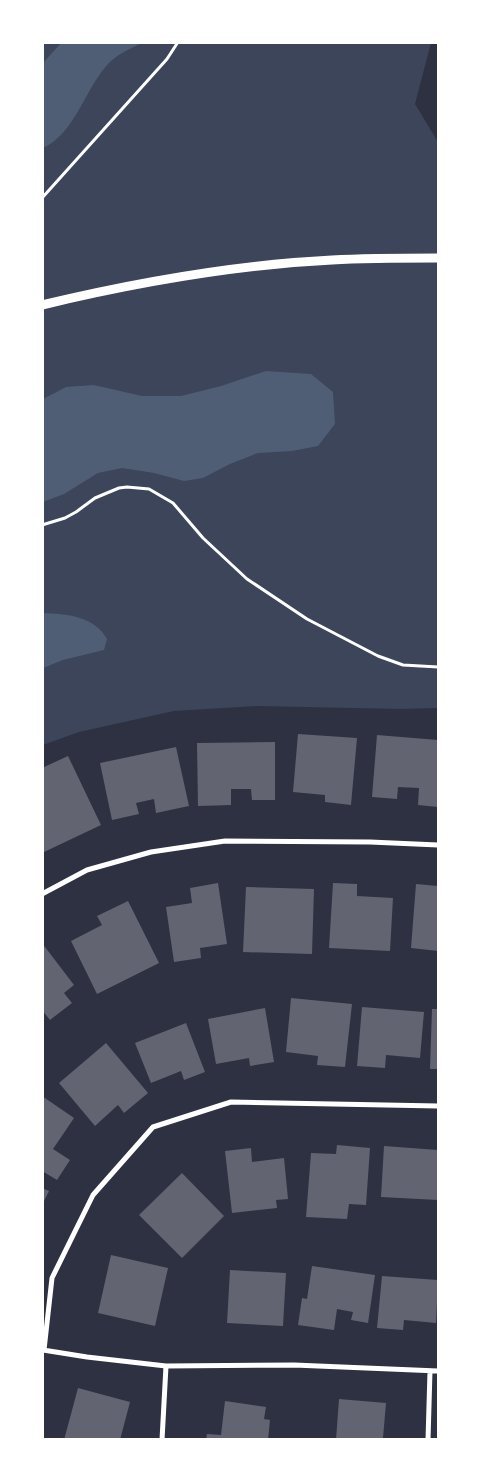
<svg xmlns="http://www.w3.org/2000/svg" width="481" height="1482" font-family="Mulish,sans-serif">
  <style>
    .green { fill: #3c4559 }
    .water { fill: #4f5d75 }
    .building { fill: #626471 }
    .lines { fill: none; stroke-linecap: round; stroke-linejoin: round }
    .path { stroke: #fff; stroke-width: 3 }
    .minor { stroke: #fff; stroke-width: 5 }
    .tertiary { stroke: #fff; stroke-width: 9 }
  </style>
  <rect width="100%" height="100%" fill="#2d3142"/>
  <path class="green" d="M42 43H431L415 104 438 142V708L400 709 257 706 174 711 79 732 43 745Z"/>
  <path class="water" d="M61 43H142C131 48 118 54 109 63 85 88 75 134 43 148V63Z
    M266 371 311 374 333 392 335 424 318 446 292 451 258 453 230 464 203 478 184 481 154 473 122 468 98 473 64 494 43 502V399L66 387 94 385 142 396H181L221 386Z
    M43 613C66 614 95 616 107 639L104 650 63 660 43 668Z"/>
  <path class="building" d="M298 734 357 738 351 805 325 802V795L293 792Z
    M377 735 438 740V807L418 805 419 788 398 787 397 799 372 797Z
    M275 742V800H252L251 789H231V805L198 806 197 743Z
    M176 747 189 806 156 813 154 799 136 803 139 814 112 820 100 763Z
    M68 756 101 825 42 853V768Z
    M218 883 227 944 200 948 201 958 174 962 166 907 192 903 190 888Z
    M333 883 357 884V896L393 898 390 951 329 948Z
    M416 884 438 886V951L411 948Z
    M246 887 314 889 312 954 243 952Z
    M128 901 159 963 97 994 71 941 102 925 97 916Z
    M42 943 74 985 64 993 72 1003 50 1020 42 1010Z
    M291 998 352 1004 345 1067 317 1065 318 1056 286 1052Z
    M362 1007 424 1012 420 1058 386 1055 385 1068 357 1066Z
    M265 1008 274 1062 250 1066 249 1058 216 1064 208 1019Z
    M432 1009H438V1069H430Z
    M186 1023 205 1072 184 1080 181 1071 151 1083 135 1043Z
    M106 1043 148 1093 124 1113 118 1105 95 1126 59 1083Z
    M42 1096 74 1118 53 1149 70 1160 57 1180 42 1171Z
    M337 1145 370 1148 366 1205 349 1204 347 1219 306 1217 311 1153 336 1154Z
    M384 1146 438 1150V1200L381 1197Z
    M251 1148 252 1162 284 1158 288 1199 276 1200 277 1208 232 1213 225 1151Z
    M182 1173 224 1216 182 1258 139 1215Z
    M42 1188 49 1191 42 1205Z
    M111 1255 168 1268 155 1326 98 1313Z
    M312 1266 375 1275 368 1323 351 1320 353 1312 337 1309 334 1330 298 1325 302 1298 307 1299Z
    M230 1270 286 1273 283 1326 227 1323Z
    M382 1276 438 1280 436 1323 404 1320 403 1330 377 1328Z
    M78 1388 130 1402 120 1440H64Z
    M339 1399 386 1403 383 1438H388V1440H336Z
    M225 1401 266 1407 264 1419 270 1420 268 1440H206L207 1434 221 1435Z"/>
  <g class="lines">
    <path class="path" d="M42 198 167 59 178 42
      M42 525 65 518 76 512 95 498 119 488 127 487 149 489 173 503 203 538 247 579 307 619 378 656 403 665 438 667"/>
    <path class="minor" d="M42 894 87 870 151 852 225 841 370 842 438 845
      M43 1350 87 1357 166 1366 294 1365 438 1371
      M44 1350 52 1278 93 1195 153 1127 231 1102 438 1106
      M162 1440 166 1366
      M428 1440 430 1371"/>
    <path class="tertiary" d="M42 305C138 282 234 265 332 260 367 258 403 258 438 258"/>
  </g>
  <rect width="481" height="1482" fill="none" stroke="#ffffff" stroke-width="88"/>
</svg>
